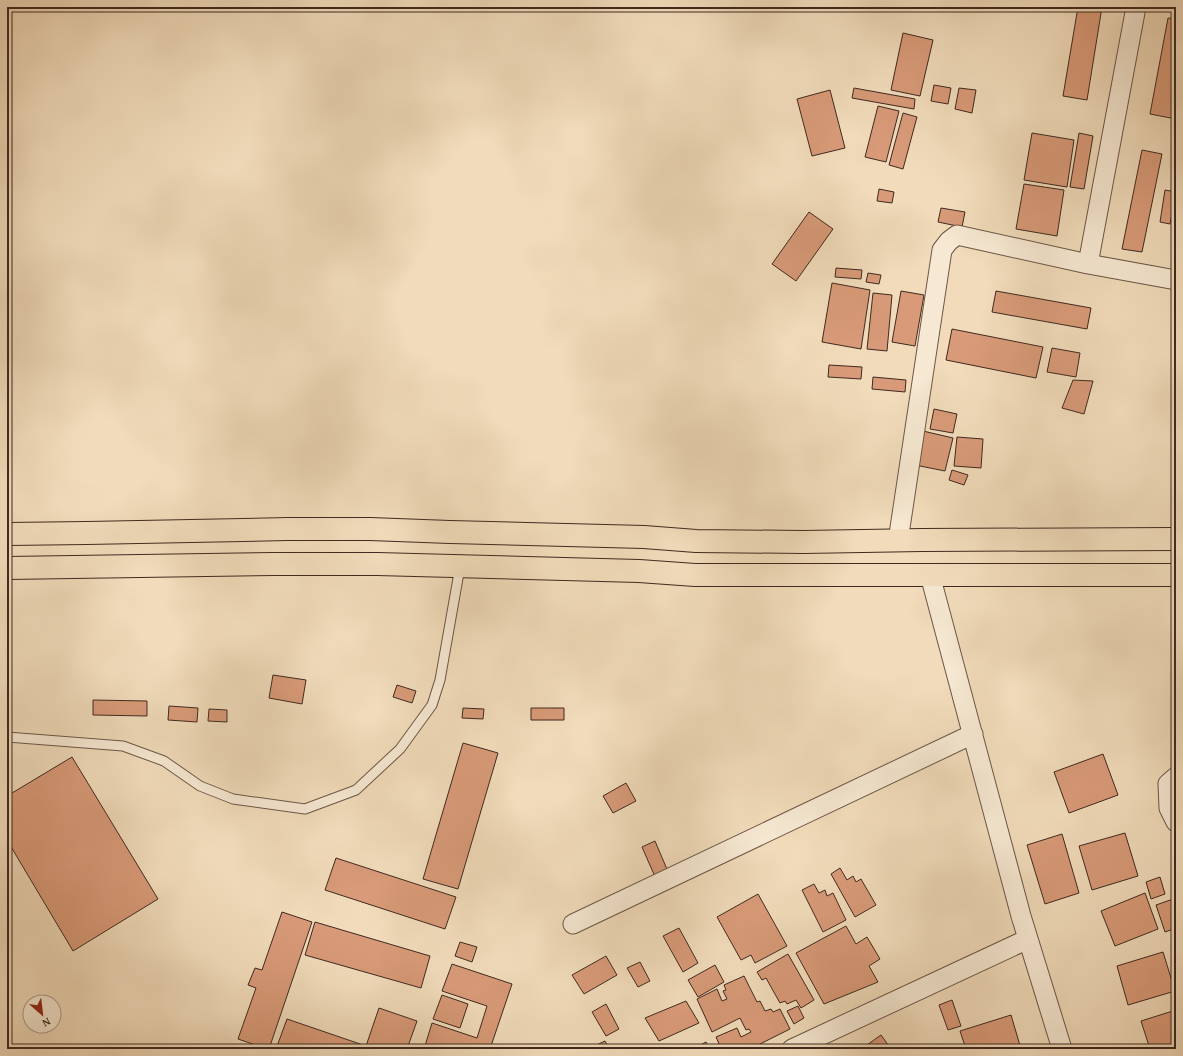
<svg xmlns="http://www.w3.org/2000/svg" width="1183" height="1056" font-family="'Gentium Book Plus',serif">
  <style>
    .building { fill: #d89a78; stroke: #3f2921 }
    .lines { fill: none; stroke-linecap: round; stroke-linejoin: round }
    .service-casing { stroke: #6c5647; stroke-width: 11 }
    .minor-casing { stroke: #6c5647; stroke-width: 21 }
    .trunk-casing { stroke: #3f2921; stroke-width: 24 }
    .service { stroke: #f6e8d2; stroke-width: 9 }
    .minor { stroke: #f6e8d2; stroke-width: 19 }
    .trunk { stroke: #f1dbba; stroke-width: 22 }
  </style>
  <rect width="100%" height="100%" fill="#f1dbba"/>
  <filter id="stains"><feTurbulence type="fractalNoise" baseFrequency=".005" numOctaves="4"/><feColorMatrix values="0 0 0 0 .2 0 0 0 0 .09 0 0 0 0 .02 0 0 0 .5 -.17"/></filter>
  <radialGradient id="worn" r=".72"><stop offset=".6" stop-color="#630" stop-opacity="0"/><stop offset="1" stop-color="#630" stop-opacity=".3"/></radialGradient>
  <path class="building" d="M1078 7H1102L1087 100 1063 96Z
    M1168 18 1176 19V88L1172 102 1176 103V119L1150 114Z
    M903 33 933 40 920 96 891 90Z
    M934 85 951 88 948 104 931 101Z
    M854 88 915 99 914 109 852 98Z
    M959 88 976 90 972 113 955 109Z
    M830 90 845 148 812 156 797 99Z
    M878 106 899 111 886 162 865 157Z
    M903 113 917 117 903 169 889 165Z
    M1032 133 1074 140 1067 187 1024 180Z
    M1079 133 1093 136 1084 189 1070 187Z
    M1142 150 1162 154 1142 252 1122 249Z
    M1024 184 1064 190 1057 236 1016 229Z
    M879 189 894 192 892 203 877 201Z
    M1165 190 1176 192 1170 224 1160 222Z
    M941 208 965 212 962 227 938 222Z
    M809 212 833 229 796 281 772 264Z
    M836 268 862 270 861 279 835 277Z
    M868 273 881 275 879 284 866 282Z
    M832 283 870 290 861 349 822 342Z
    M901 291 924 295 915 346 892 342Z
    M996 291 1091 308 1087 329 992 312Z
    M873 293 892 295 887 351 867 349Z
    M952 329 1043 347 1036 378 946 360Z
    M1052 348 1080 353 1076 377 1047 372Z
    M829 365 862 367 861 379 828 377Z
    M873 377 906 380 905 392 872 389Z
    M1073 380 1093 381 1084 414 1062 408Z
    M934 409 957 414 953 433 930 429Z
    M923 431 953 438 945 471 915 465Z
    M957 437 983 439 981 468 954 466Z
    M952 470 968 475 964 485 949 480Z
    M273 675 306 680 302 704 269 698Z
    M397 685 416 691 412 703 393 697Z
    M93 700 147 701V716L93 715Z
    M169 706 198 708 197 722 168 720Z
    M463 708 484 709 483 719 462 718Z
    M531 708H564V720H531Z
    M209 709 227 710V722L208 721Z
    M463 743 498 753 458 889 423 879Z
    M1103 754 1118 795 1069 813 1054 772Z
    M72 757 158 899 73 951 7 840V796Z
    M626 783 636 801 613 813 603 796Z
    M1125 833 1138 876 1092 890 1079 846Z
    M1062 834 1079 893 1045 904 1027 845Z
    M655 841 669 874 656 879 642 847Z
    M336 858 456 897 445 929 325 890Z
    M840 868 847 880 853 876 856 882 861 879 876 905 855 917 831 874Z
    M1160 877 1165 894 1151 899 1146 882Z
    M814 884 819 893 825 890 827 896 833 893 846 920 823 932 802 890Z
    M1145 893 1158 929 1115 946 1101 911Z
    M758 894 787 946 755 963 751 955 741 960 717 917Z
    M1176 898V928L1165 932 1156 905Z
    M282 912 312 922 269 1049H267L238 1039 256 988 248 985 255 968 262 970Z
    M315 922 430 956 421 988 305 955Z
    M846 926 856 944 867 937 880 959 869 966 878 982 824 1004 796 953Z
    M679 928 698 963 683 972 663 936Z
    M460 942 477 947 472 962 455 956Z
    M1163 952 1175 991 1128 1005 1117 966Z
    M788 954 814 1000 801 1008 796 1000 787 1004 785 1001 780 1003 766 978 762 980 757 972Z
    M606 956 617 975 584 994 572 975Z
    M640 962 650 981 638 987 627 968Z
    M452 964 512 984 490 1049H424L432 1023 477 1038 487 1006 442 991Z
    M715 965 724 982 698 997 688 980Z
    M744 976 757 1002 760 1001 765 1011 771 1009 773 1012 780 1009 790 1029 750 1049H714L720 1046 716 1037 737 1028 741 1037 751 1032 749 1029 746 1030 740 1018 712 1032 697 999 717 989 722 1001 727 999 723 991 726 990 724 985Z
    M442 995 468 1004 460 1028 433 1019Z
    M952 1000 961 1026 948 1030 939 1005Z
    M686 1001 699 1023 659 1041 645 1018Z
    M606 1004 619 1029 606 1036 592 1012Z
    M798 1006 804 1018 794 1024 787 1011Z
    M379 1008 417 1021 407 1049H276L287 1019 366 1046Z
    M1176 1010V1049H1150L1141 1021Z
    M1011 1015 1021 1049H966L960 1031Z
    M881 1035 891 1049H871L867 1045Z
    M605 1041 609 1049H588Z
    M706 1042 710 1049H693Z
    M943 1044 944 1049H929Z"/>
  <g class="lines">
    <defs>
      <path id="service" d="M7 737 123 746 164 761 200 786 233 799 305 809 356 790 400 749 432 705 440 680 460 567"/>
      <path id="minor" d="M1088 264 1136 7
        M898 541 942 250 949 241 957 235 1088 264 1176 280
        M930 575 1021 916 1062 1049
        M1176 777 1168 784 1169 808 1176 822
        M573 924 973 734
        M792 1049 1028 939"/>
      <path id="trunk" d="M7 534 87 533 288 529H370L450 532 644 537 696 541 803 542 922 540 1176 539
        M7 568 274 564H377L639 571 695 575H1176"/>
    </defs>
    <use href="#service" class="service-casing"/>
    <use href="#minor" class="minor-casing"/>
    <use href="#trunk" class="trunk-casing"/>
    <use href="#service" class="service"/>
    <use href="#minor" class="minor"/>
    <use href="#trunk" class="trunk"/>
  </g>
  <rect width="1183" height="1056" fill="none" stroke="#f1dbba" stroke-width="24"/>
  <rect x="8" y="8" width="1167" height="1040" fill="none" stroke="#3f2921" stroke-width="2"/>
  <rect x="12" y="12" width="1159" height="1032" fill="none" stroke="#3f2921"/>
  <g transform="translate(42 1014) rotate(152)"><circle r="19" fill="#f6e8d2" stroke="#ad9c8b"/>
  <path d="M0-3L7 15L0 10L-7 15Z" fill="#8f2418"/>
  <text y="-6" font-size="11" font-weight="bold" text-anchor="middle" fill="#3f2921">N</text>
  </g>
  <rect width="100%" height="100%" filter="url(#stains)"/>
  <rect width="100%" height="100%" fill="url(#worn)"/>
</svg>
